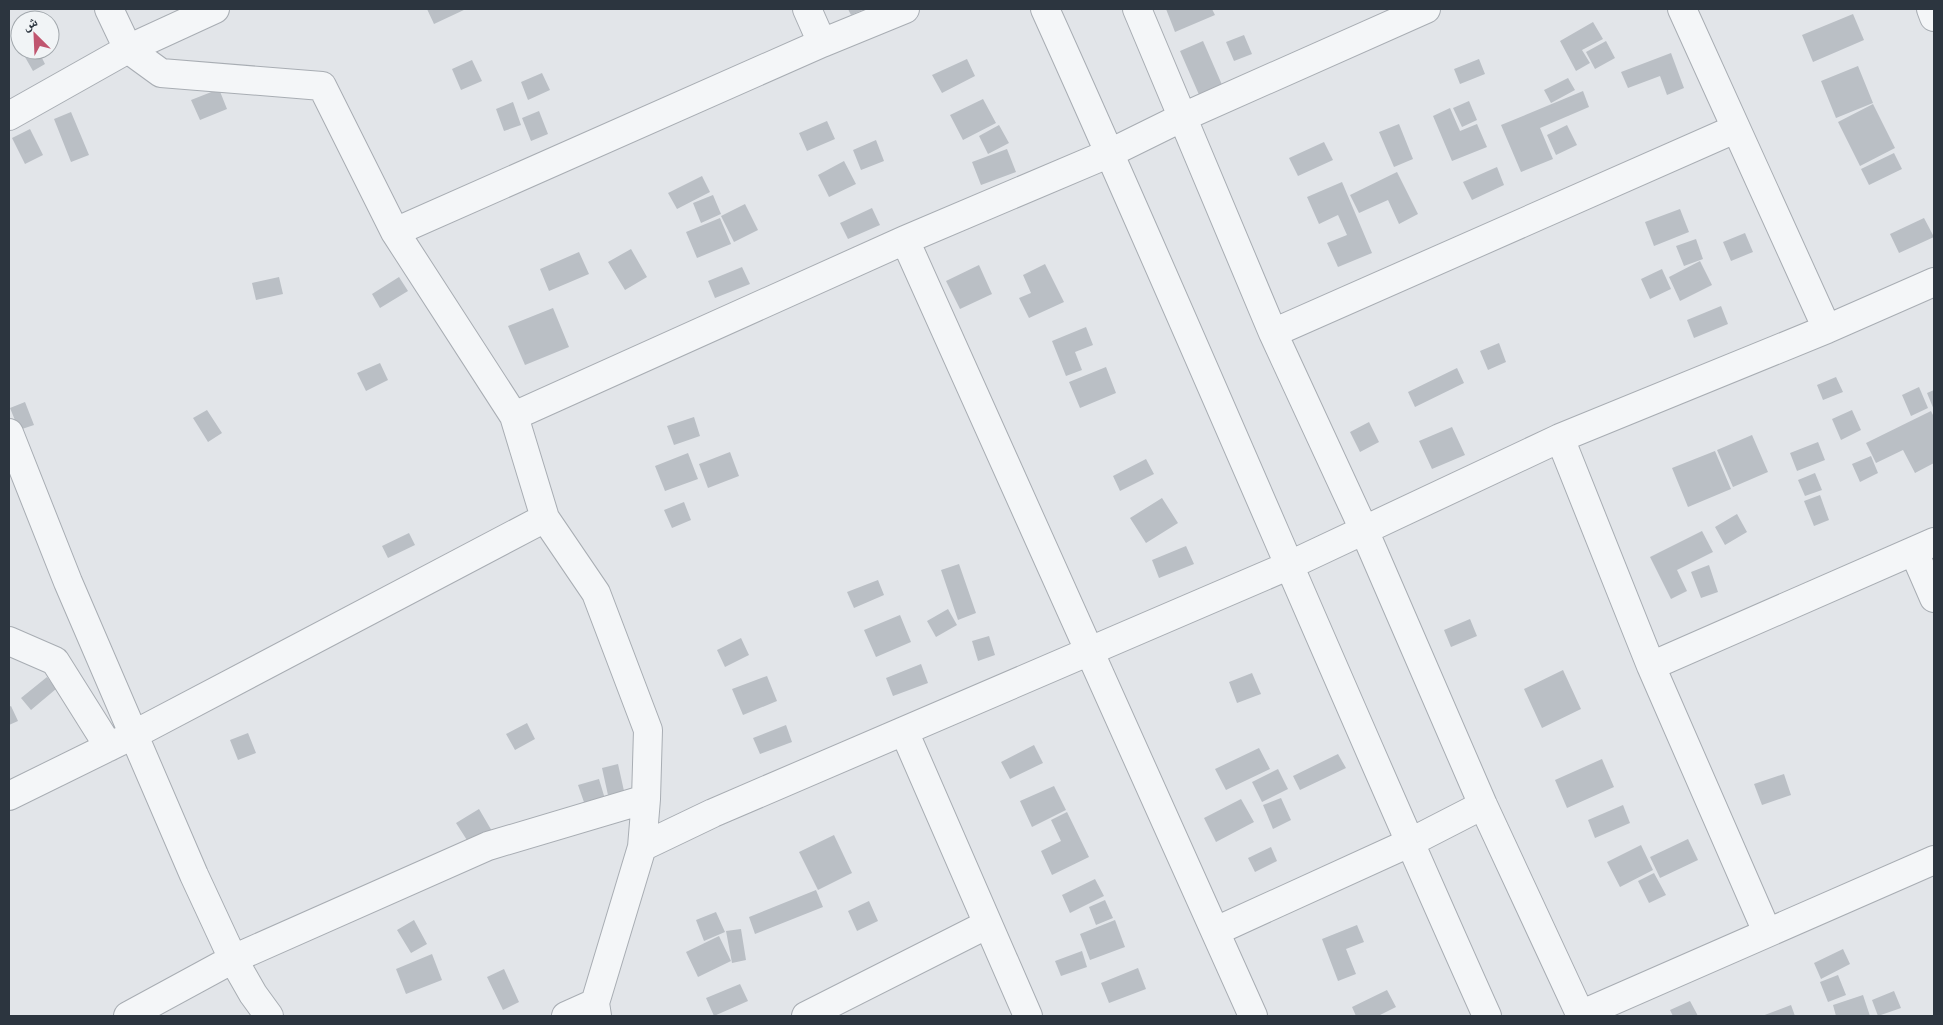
<svg xmlns="http://www.w3.org/2000/svg" width="1943" height="1025" font-family="'Alegreya Sans','Noto Naskh Arabic',sans-serif">
  <style>
    .building { fill: #babfc5 }
    .lines { fill: none; stroke-linecap: round; stroke-linejoin: round }
    .minor-casing { stroke: #a8adb3; stroke-width: 30 }
    .minor { stroke: #f4f6f8; stroke-width: 28 }
  </style>
  <rect width="100%" height="100%" fill="#e2e5e9"/>
  <path class="building" d="M427 9H466L434 24Z
    M848 9H865L851 15Z
    M1166 9H1212L1215 15 1175 32Z
    M1853 14 1864 40 1813 62 1802 35Z
    M1593 22 1603 39 1582 50 1590 63 1576 71 1560 41Z
    M1244 35 1252 54 1234 61 1226 42Z
    M1203 41 1223 87 1200 97 1180 51Z
    M1606 41 1615 58 1595 69 1586 52Z
    M21 50H38L45 64 33 71Z
    M1671 53 1684 88 1667 95 1660 76 1628 88 1621 72Z
    M967 59 975 76 942 93 932 75Z
    M1479 59 1485 74 1460 84 1454 69Z
    M472 60 482 81 461 90 452 69Z
    M1858 66 1873 103 1836 118 1821 81Z
    M542 73 550 90 528 100 521 82Z
    M1568 78 1575 90 1551 103 1544 90Z
    M219 89 227 109 200 120 191 100Z
    M1583 91 1589 107 1540 128 1553 159 1521 172 1501 125Z
    M983 99 996 123 963 140 950 115Z
    M1469 101 1477 120 1462 127 1453 108Z
    M513 102 521 125 504 131 496 109Z
    M1873 104 1895 148 1860 166 1838 122Z
    M1450 108 1460 131 1477 124 1487 147 1452 161 1433 116Z
    M539 111 548 134 531 141 522 118Z
    M71 112 89 155 71 162 54 119Z
    M827 121 835 139 807 151 799 133Z
    M1399 124 1413 159 1394 167 1379 132Z
    M999 125 1009 143 988 154 979 136Z
    M1567 125 1577 145 1556 155 1547 135Z
    M30 129 43 155 25 164 12 138Z
    M876 140 884 161 861 170 853 150Z
    M1324 142 1333 160 1298 176 1289 158Z
    M1007 149 1016 172 981 185 972 162Z
    M1894 153 1902 169 1869 185 1861 169Z
    M844 161 856 184 829 197 818 175Z
    M1497 167 1504 185 1472 200 1463 182Z
    M1397 172 1418 214 1399 224 1388 200 1359 213 1350 195Z
    M702 176 710 192 677 209 668 193Z
    M1342 182 1372 253 1338 267 1327 243 1347 235 1338 215 1319 224 1307 197Z
    M713 195 721 214 701 223 693 203Z
    M745 204 758 230 734 242 721 216Z
    M872 208 880 225 848 239 840 223Z
    M1680 209 1689 232 1654 246 1645 222Z
    M720 218 731 244 697 258 686 232Z
    M1924 218 1934 237 1899 253 1890 234Z
    M1745 233 1753 252 1731 261 1723 242Z
    M1696 239 1703 259 1684 266 1676 246Z
    M631 249 647 277 625 290 608 262Z
    M579 252 589 274 549 291 540 269Z
    M1700 261 1712 285 1680 301 1669 277Z
    M1045 264 1064 302 1029 318 1019 298 1031 293 1023 275Z
    M979 265 992 294 960 309 946 281Z
    M742 267 750 284 715 298 708 281Z
    M1662 269 1671 289 1650 299 1641 279Z
    M279 277 283 294 256 300 252 283Z
    M399 277 408 291 380 308 372 294Z
    M1721 306 1728 324 1694 338 1687 320Z
    M553 308 569 347 525 365 508 326Z
    M1086 327 1093 345 1075 352 1082 370 1066 376 1052 341Z
    M1499 343 1506 362 1488 370 1480 351Z
    M380 363 388 380 366 391 357 373Z
    M1106 367 1116 393 1080 408 1069 382Z
    M1457 368 1464 383 1415 407 1408 392Z
    M1836 377 1843 392 1823 400 1817 385Z
    M1919 387 1928 408 1911 416 1902 395Z
    M1934 390V410L1927 393Z
    M25 402 34 425 19 430 10 408Z
    M207 410 222 433 208 442 193 418Z
    M1852 410 1861 430 1841 440 1832 419Z
    M1931 411 1934 417V463L1915 473 1903 450 1876 463 1866 443Z
    M694 417 700 436 674 445 667 426Z
    M1369 422 1379 442 1360 452 1350 432Z
    M1452 427 1465 455 1432 469 1419 441Z
    M1752 435 1768 472 1733 487 1717 450Z
    M1818 442 1825 460 1797 471 1790 453Z
    M1715 451 1731 489 1688 507 1672 468Z
    M730 452 739 476 708 488 699 464Z
    M688 453 698 479 665 491 655 466Z
    M1871 456 1878 473 1860 482 1852 464Z
    M1146 459 1154 474 1120 491 1113 476Z
    M1815 473 1822 490 1805 496 1798 480Z
    M1820 495 1829 520 1814 526 1804 501Z
    M1162 498 1178 523 1146 543 1130 518Z
    M684 502 691 520 672 528 664 510Z
    M1737 514 1747 532 1725 545 1715 527Z
    M1702 531 1713 552 1677 570 1687 591 1671 599 1650 557Z
    M409 533 415 545 388 558 382 546Z
    M1186 546 1194 564 1159 578 1152 560Z
    M959 564 976 613 958 620 941 570Z
    M1709 565 1718 592 1701 598 1691 572Z
    M878 580 884 595 854 608 847 592Z
    M948 609 957 625 936 637 927 621Z
    M900 615 911 642 876 657 864 630Z
    M1470 619 1477 636 1451 647 1444 630Z
    M989 636 995 655 978 661 972 641Z
    M741 638 749 655 725 667 717 650Z
    M921 664 928 683 893 696 886 678Z
    M1563 670 1581 709 1542 728 1524 689Z
    M1252 673 1261 694 1237 703 1229 682Z
    M767 676 777 701 743 715 732 689Z
    M47 677 56 689 31 710 21 698Z
    M11 706 18 721 9 725V707Z
    M527 723 535 739 515 750 506 734Z
    M786 725 792 742 760 754 753 738Z
    M248 733 256 753 238 760 230 740Z
    M1034 745 1043 763 1010 779 1001 762Z
    M1259 748 1270 769 1226 790 1215 769Z
    M1338 754 1346 768 1300 790 1293 776Z
    M1602 759 1614 787 1567 808 1555 780Z
    M618 764 624 791 608 795 602 768Z
    M1278 769 1288 789 1262 802 1252 782Z
    M1784 774 1791 795 1762 805 1754 784Z
    M599 779 605 799 585 805 578 785Z
    M1054 786 1066 810 1032 827 1020 801Z
    M1281 798 1291 820 1273 829 1263 805Z
    M1241 799 1254 822 1216 842 1204 818Z
    M1623 805 1630 823 1595 838 1588 820Z
    M479 809 496 838 474 851 456 823Z
    M1067 812 1089 857 1052 875 1041 851 1061 841 1051 820Z
    M834 835 852 873 818 890 799 852Z
    M1688 839 1698 860 1660 878 1650 857Z
    M1641 845 1653 870 1620 887 1607 862Z
    M1271 847 1277 861 1255 872 1248 858Z
    M1654 873 1666 895 1649 903 1638 881Z
    M1095 879 1104 896 1070 913 1062 895Z
    M816 890 823 907 755 934 749 917Z
    M1105 900 1113 918 1096 925 1089 907Z
    M869 901 878 921 857 931 848 911Z
    M716 912 725 932 704 941 696 920Z
    M414 920 427 944 411 953 397 930Z
    M1115 920 1125 947 1090 960 1080 934Z
    M1357 925 1364 942 1346 949 1356 974 1338 981 1322 939Z
    M741 929 746 960 732 963 726 931Z
    M719 936 731 961 698 977 686 952Z
    M1843 949 1850 964 1821 979 1814 963Z
    M1082 951 1087 967 1061 976 1055 961Z
    M432 954 442 980 406 994 396 969Z
    M1138 968 1146 989 1109 1003 1101 983Z
    M504 969 519 1002 503 1010 487 977Z
    M1838 975 1846 995 1828 1002 1820 982Z
    M740 984 748 1001 714 1016 706 998Z
    M1387 990 1396 1007 1378 1016H1356L1352 1007Z
    M1894 991 1901 1008 1878 1016 1872 1000Z
    M1863 995 1870 1016H1836L1833 1005Z
    M1690 1001 1698 1016H1673L1670 1010Z
    M1791 1005 1795 1016H1762Z"/>
  <g class="lines">
    <defs>
      <path id="minor" d="M109 9 128 49 161 73 322 86 395 232 514 416 545 518 596 593 648 730 646 799 642 847 595 1003 597 1016
        M807 9 822 43
        M1045 9C1196 343 1337 682 1487 1016
        M1137 9 1273 333 1364 530 1483 805 1581 1016
        M1682 9 1827 329
        M1931 9 1934 17
        M9 116 128 49 215 9
        M395 232 822 43 905 9
        M905 240 1253 1016
        M1273 333 1735 129
        M514 416 905 240 1110 153 1183 117 1426 9
        M9 433 68 582 194 875 233 959 253 994 269 1016
        M1560 438 1651 666 1767 932
        M1914 552 1934 598
        M9 641 55 661 109 747
        M1651 666 1934 542
        M904 731 1028 1016
        M9 796 133 735 545 518
        M642 847 713 813 1290 565 1560 438 1827 329 1934 282
        M1216 931 1409 843 1483 805
        M1580 1015 1934 860
        M128 1016 233 959 488 846 646 799
        M566 1016 595 1003
        M806 1016 988 924"/>
    </defs>
    <use href="#minor" class="minor-casing"/>
    <use href="#minor" class="minor"/>
  </g>
  <rect width="1943" height="1025" fill="none" stroke="#2c353f" stroke-width="20"/>
  <g transform="translate(35 35) rotate(336)"><circle r="24" fill="#f1f4f6" stroke="#a2a8ad"/>
  <path d="M0-4L9 19L0 12L-9 19Z" fill="#c0556f"/>
  <text y="-8" font-size="14" font-weight="bold" text-anchor="middle" fill="#2c353f">ش</text>
  </g>
</svg>
